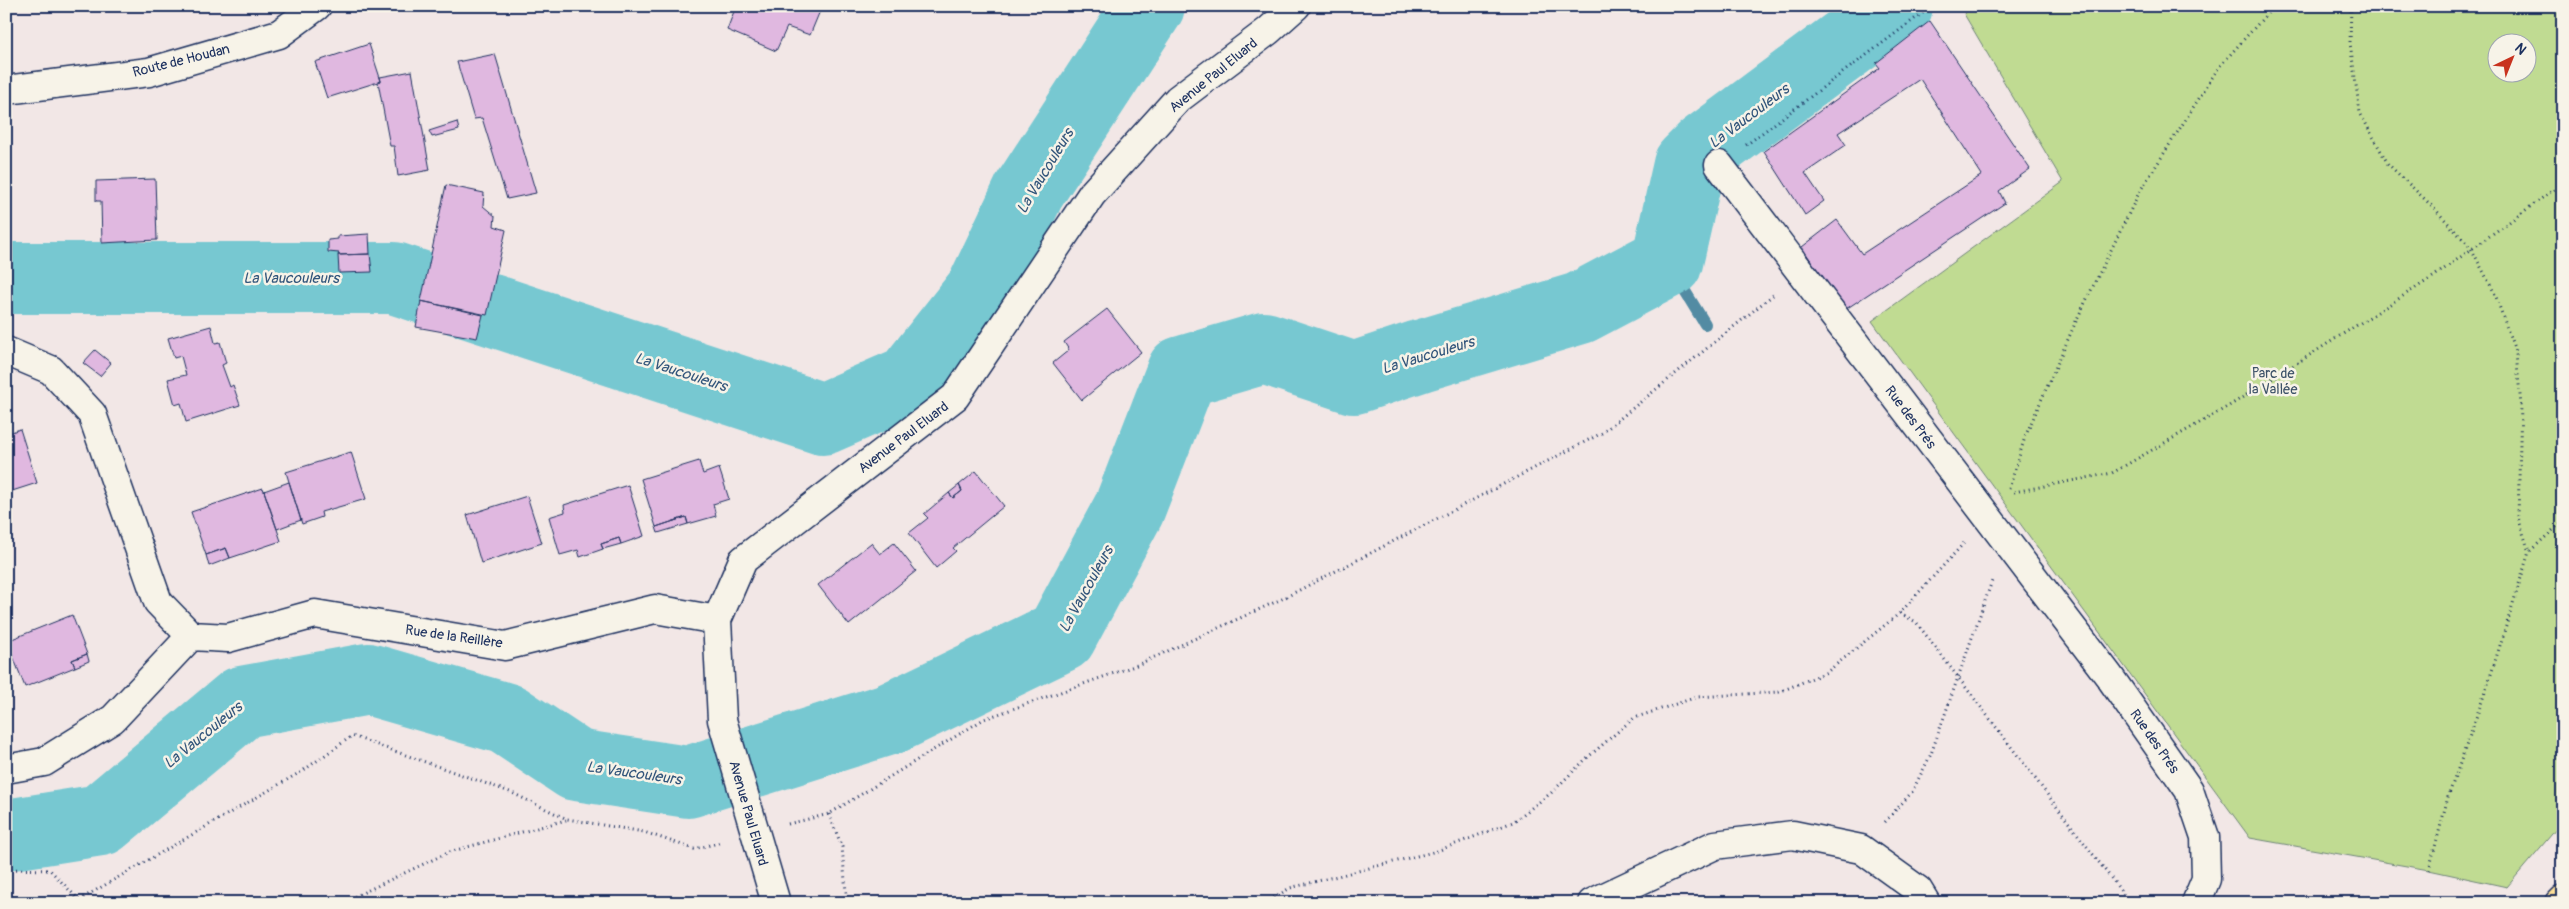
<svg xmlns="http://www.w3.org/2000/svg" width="2569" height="909" font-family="Pangolin,sans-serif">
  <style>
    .green { fill: #c0db92; stroke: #6e8578; fill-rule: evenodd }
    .water { fill: #77c8d1; stroke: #528ba3 }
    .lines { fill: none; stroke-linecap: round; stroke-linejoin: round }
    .shore { stroke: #406c8c; stroke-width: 1 }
    .stream { stroke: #528ba3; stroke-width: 12 }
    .river { stroke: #77c8d1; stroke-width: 72 }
    .building { fill: #e0b8e0; stroke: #1b2f5e }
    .minor-casing { stroke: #1b2f5e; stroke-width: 31 }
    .major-casing { stroke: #1b2f5e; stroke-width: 31 }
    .path { stroke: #1b2f5e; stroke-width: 3; stroke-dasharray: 1 4; stroke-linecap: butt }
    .minor { stroke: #f7f3e8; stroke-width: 28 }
    .major { stroke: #fcde96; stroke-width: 28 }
    .labels { text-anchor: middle; stroke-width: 5; stroke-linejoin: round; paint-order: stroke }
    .street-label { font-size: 14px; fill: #1b2f5e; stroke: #f7f3e8 }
    .park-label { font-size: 14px; fill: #3c5168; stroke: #f7f3e8 }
    .water-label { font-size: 15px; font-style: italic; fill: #32557b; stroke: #f7f3e8 }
  </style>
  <rect width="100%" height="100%" fill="#f2e7e6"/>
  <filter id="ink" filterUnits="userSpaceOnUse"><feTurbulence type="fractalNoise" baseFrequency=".02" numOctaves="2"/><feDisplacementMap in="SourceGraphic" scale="10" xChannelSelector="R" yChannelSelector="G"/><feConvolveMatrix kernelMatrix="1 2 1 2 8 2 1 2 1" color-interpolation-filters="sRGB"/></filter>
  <g filter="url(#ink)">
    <path class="green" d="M1969 6H2563V821L2507 887 2429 870 2250 838 1872 321 2063 182 1964 14ZM2496 42H2526V72H2496Z"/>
    <path class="water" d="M1860 6H1904L1876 29 1857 48 1842 22Z"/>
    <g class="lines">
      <path class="shore" d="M1863 6 1862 12 1849 23 1858 38 1896 6"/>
      <path class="stream" d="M1667 262 1705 324"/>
      <path class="river" d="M6 278H394L823 419 910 381 982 290 1029 191 1149 6
        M6 835 101 820 242 702 368 679 507 719 576 765 688 782 892 718 1061 636 1129 509 1182 372 1264 348 1354 378 1420 356 1580 308 1667 262 1689 165 1705 149 1897 6"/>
    </g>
    <path class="building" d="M736 6H822L810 35 787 27 776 51 727 30Z
      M1930 21 2030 169 1999 191 2005 203 1843 311 1802 247 1837 220 1862 254 1982 175 1920 79 1838 133 1846 145 1805 173 1824 201 1805 215 1764 151 1880 68 1876 63Z
      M369 44 381 81 327 98 315 62Z
      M495 54 536 193 507 199 482 118 474 119 457 62Z
      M412 71 430 170 398 176 394 146H390L378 82 381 81 380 77Z
      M457 122 459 130 432 137 429 131Z
      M155 179 157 240 102 243 101 201H96V181Z
      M446 185 484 193 483 206 495 216 494 226 506 230 487 315 421 301Z
      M369 234 370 254 338 255 339 253 328 252V240L338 239V236Z
      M370 254 372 272 339 273 338 255Z
      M421 301 483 315 477 338 416 327Z
      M1107 309 1141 352 1082 400 1053 363 1069 350 1064 342Z
      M211 326 215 343 220 342 226 363 222 365 230 387 233 385 240 405 186 422 181 403 175 405 168 379 186 375 181 356 174 358 168 338Z
      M95 350 111 363 100 376 83 363Z
      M20 429 37 483 6 493V434Z
      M351 452 366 499 321 512 322 517 302 524 286 472Z
      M699 461 703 474 719 468 729 499 713 504 716 516 688 524 686 517 656 527 641 479Z
      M976 471 1004 506 953 548 956 551 936 568 909 533 928 518 924 514 949 493 953 498 962 491 959 485Z
      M289 482 301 520 277 529 264 491Z
      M628 485 644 536 621 544 619 538 601 544 603 549 580 557 578 550 560 555 549 517 565 512 564 505Z
      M959 485 962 491 953 498 949 493Z
      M263 488 281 541 230 558 226 548 206 555 191 512Z
      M527 496 542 543 481 563 467 515Z
      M686 517 688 524 658 533 656 527Z
      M619 538 621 544 603 549 601 544Z
      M871 543 880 554 894 543 916 571 849 625 818 585Z
      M226 548 230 558 209 566 206 555Z
      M72 615 87 654 72 660 75 667 25 687 7 641Z
      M87 654 89 661 75 667 72 660Z"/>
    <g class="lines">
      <defs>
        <path id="minor" d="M6 90 149 72 279 34 317 6
          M1719 165 2109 676 2189 790 2205 837 2206 879 2196 903
          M6 351 51 370 92 414 158 602 191 636 228 638 315 614 505 646 655 609 717 620
          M6 769 44 762 113 719 191 636
          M776 903 722 720 717 620 743 560 955 397 1092 194 1178 99 1268 31 1296 6
          M1592 903 1715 845 1793 835 1861 849 1918 890 1926 903"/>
        <path id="major" d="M2559 903 2563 899"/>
      </defs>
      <use href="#minor" class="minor-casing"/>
      <use href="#major" class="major-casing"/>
      <path class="path" d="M2351 6 2350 43 2360 113 2388 164 2434 208 2471 248 2495 294 2516 354 2521 405 2518 517 2529 552
        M1746 145 1932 6
        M2009 489 2025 437 2077 319 2140 191 2219 67 2274 6
        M2014 492 2112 473 2229 406 2433 277 2563 183
        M1900 613 1916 622 2130 903
        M829 814 842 847 847 903
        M1885 822 1912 792 1931 754 1992 581
        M788 824 829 814 984 719 1137 665 1284 598 1602 433 1773 295
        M6 869 50 870 79 900 88 903
        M2429 870 2448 797 2488 684 2529 552 2563 521
        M79 900 304 770 352 736 510 792 567 819 644 832 694 849 722 842
        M341 903 449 852 566 820
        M1265 903 1290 888 1437 851 1513 822 1551 793 1588 757 1634 718 1697 697 1779 692 1827 672 1900 613 1964 543"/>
      <use href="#minor" class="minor"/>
      <use href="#major" class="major"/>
    </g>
  </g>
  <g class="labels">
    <g class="street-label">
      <text transform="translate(181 60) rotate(-14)" y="5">Route de Houdan</text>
      <text transform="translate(1213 75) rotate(-39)" y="5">Avenue Paul Eluard</text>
      <text transform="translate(1911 417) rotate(53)" y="5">Rue des Prés</text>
      <text transform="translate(903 437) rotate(-37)" y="5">Avenue Paul Eluard</text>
      <text transform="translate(454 636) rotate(8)" y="5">Rue de la Reillère</text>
      <text transform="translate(2155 741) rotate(55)" y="5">Rue des Prés</text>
      <text transform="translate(749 813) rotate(74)" y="5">Avenue Paul Eluard</text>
    </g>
    <g class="park-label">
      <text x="2273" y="378">Parc de<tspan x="2273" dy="16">la Vallée</tspan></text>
    </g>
    <g class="water-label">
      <text transform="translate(1749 116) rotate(-37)" y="5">La Vaucouleurs</text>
      <text transform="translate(1045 171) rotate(-59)" y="5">La Vaucouleurs</text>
      <text x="291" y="283">La Vaucouleurs</text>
      <text transform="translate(1428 355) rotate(-17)" y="5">La Vaucouleurs</text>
      <text transform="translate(681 372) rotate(18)" y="5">La Vaucouleurs</text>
      <text transform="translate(1086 589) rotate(-61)" y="5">La Vaucouleurs</text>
      <text transform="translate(203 735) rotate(-39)" y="5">La Vaucouleurs</text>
      <text transform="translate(634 773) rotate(8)" y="5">La Vaucouleurs</text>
    </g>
  </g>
  <rect width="2569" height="909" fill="none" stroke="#f7f3e8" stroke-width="25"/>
  <rect x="12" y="12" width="2544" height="884" fill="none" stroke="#1b2f5e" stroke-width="2" filter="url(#ink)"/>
  <g transform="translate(2512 58) rotate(43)"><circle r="24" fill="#f7f3e8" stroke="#9fa5b1"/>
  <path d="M0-4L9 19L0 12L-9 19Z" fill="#c8321e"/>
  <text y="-8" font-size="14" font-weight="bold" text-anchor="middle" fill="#1b2f5e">N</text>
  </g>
</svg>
